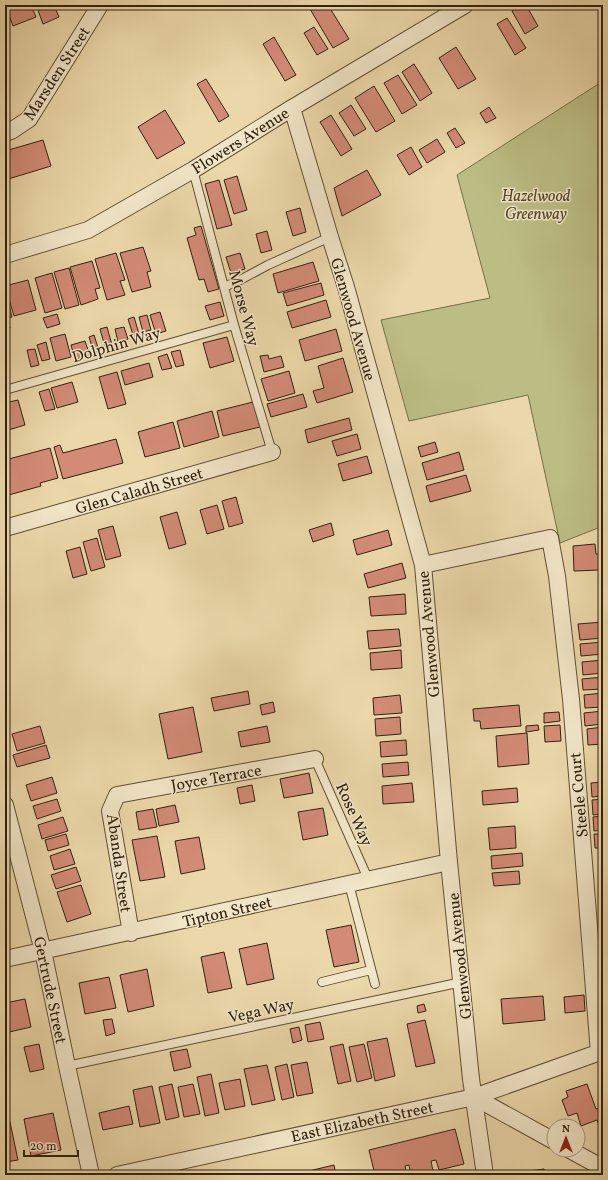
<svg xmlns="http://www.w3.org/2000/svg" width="608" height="1180" font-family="Vollkorn,serif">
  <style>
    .green { fill: #bcbd85; stroke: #766f4a }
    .building { fill: #d38b76; stroke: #31210e }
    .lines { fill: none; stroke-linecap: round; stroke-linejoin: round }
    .lane-casing { stroke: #604f35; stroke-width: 10 }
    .street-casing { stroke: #604f35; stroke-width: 18 }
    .lane { stroke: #f2e6c8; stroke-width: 8 }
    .street { stroke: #f2e6c8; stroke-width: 16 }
    .labels { text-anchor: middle; stroke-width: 3; stroke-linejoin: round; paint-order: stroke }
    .street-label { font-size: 16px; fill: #31210e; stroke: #f2e6c8 }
    .park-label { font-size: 16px; font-style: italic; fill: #54482c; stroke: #f2e6c8 }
  </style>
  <rect width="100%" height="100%" fill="#ebd8aa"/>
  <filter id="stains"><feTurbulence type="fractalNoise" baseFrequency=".005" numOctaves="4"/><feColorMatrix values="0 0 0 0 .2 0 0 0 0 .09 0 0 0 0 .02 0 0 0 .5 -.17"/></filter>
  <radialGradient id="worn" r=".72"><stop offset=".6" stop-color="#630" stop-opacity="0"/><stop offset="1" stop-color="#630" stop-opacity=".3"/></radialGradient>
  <path class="green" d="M603 81V526L560 543 528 395 409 421 381 320 490 298 457 175Z"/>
  <path class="building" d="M11 5H31L36 17 13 26 6 7Z
    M36 5H54L59 17 43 24Z
    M317 5H328L349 39 333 48 310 9Z
    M521 5H526L538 26 525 34 512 11Z
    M507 18 526 48 515 55 497 24Z
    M314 27 328 49 317 55 304 33Z
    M274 37 296 75 285 81 263 44Z
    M456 47 476 79 458 89 439 58Z
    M414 64 432 93 420 101 402 72Z
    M398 75 417 105 402 114 384 83Z
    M206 79 229 116 219 122 197 84Z
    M374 86 395 121 376 132 355 98Z
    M351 105 366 129 354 136 339 113Z
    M489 107 496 118 486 123 480 113Z
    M165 110 185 143 157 159 138 127Z
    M331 115 352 149 341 156 320 122Z
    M455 128 465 143 456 148 447 133Z
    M437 139 445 152 427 163 419 150Z
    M43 140 51 166 5 180V151Z
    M411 147 422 167 409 175 397 155Z
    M367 170 381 195 342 216 334 188Z
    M237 176 247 210 234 214 224 180Z
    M219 180 232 225 217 229 205 184Z
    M300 208 306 232 293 236 286 212Z
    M201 226 219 289 208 292 204 279 199 280 187 238 196 235 194 228Z
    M267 231 272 250 261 253 256 234Z
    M143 247 151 271 147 272 151 287 132 292 120 253Z
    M116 253 125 280 120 281 125 295 107 300 95 259Z
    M240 253 245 269 231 273 226 257Z
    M92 261 100 288 95 289 98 299 81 305 70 267Z
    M313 262 319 281 278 293 273 274Z
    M69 268 79 305 65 309 54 272Z
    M52 273 62 308 45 313 35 278Z
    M28 280 36 310 14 316 5 286Z
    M321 283 324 295 287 306 283 293Z
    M5 289 12 317 7 318 10 328 5 329Z
    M326 300 331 317 292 328 287 312Z
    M220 302 224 316 210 320 205 306Z
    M160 312 166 331 156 334 150 315Z
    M57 314 60 324 47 328 43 318Z
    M147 315 151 330 143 332 139 317Z
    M134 317 140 337 134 338 128 319Z
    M107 327 112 345 105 347 100 329Z
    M124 327 128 339 118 342 115 329Z
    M336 329 342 351 305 361 299 340Z
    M65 334 71 357 56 361 50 338Z
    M94 335 99 351 94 353 89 337Z
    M227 337 234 361 210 368 203 343Z
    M85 341 90 356 75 360 71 345Z
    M46 342 50 359 42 361 37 345Z
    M35 349 39 365 31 367 27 350Z
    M180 350 184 365 176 367 171 352Z
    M167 354 172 368 162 370 158 357Z
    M268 355 269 359 281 356 284 367 264 372 260 356Z
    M343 358 353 392 317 403 313 391 324 388 318 366Z
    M149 363 153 377 125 385 121 371Z
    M289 371 295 393 268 401 261 379Z
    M117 372 126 404 108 409 99 377Z
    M72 382 78 402 57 408 51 388Z
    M49 389 55 409 45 411 39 392Z
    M303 394 307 407 271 417 267 404Z
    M18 400 25 425 5 431V403Z
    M253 402 260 427 223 436 217 411Z
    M212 411 219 437 184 447 177 421Z
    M349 418 352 430 308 443 305 430Z
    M173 422 180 448 145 457 138 432Z
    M357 434 361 449 337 456 332 441Z
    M116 439 123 463 63 479 54 447 60 445 63 453Z
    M435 442 438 452 421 457 418 447Z
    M50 448 58 478 40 483 41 486 5 496V460Z
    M459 452 464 470 427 480 422 463Z
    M367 456 372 473 343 481 338 464Z
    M466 475 471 491 430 502 426 486Z
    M236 497 243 523 229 527 222 501Z
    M217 505 224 529 207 534 200 510Z
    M177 512 186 544 169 549 160 517Z
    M331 523 334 535 313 542 309 530Z
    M113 526 121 556 106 560 98 530Z
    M388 530 392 545 357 555 353 540Z
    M97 538 105 567 91 571 83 542Z
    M595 544 596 554H599L600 570 574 571 573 546Z
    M80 547 87 574 73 578 66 551Z
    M402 563 406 578 368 588 364 574Z
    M405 594 406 614 371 616 369 597Z
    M603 622V638L580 640 578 624Z
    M399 629 401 646 369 649 367 631Z
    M603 642V654L581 656 580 644Z
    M401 650 402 668 371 670 370 653Z
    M603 660V673L583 675 582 662Z
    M603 677V689L583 690 582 679Z
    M248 691 250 704 214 711 211 698Z
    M603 693V707L585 708 584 695Z
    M400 695 402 713 374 715 373 698Z
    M273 702 275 712 262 715 260 705Z
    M519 705 521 726 481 729 480 721H474L473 709Z
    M193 707 202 752 168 759 159 714Z
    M603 711V724L585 726 584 713Z
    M559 712 560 721 544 723V713Z
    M400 717 401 734 376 736 375 719Z
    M538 725 539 730 526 732V726Z
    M560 725 561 741 545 742 544 726Z
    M40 726 45 743 17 751 12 734Z
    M267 726 270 742 241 747 238 732Z
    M603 727V744L588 745 587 729Z
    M527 733 529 764 498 767 496 736Z
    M406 740 407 755 381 757 380 742Z
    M46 745 50 758 17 767 13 755Z
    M408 762 409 775 383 777 382 764Z
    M309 773 313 793 284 798 280 779Z
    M52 777 57 793 31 801 26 785Z
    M603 782V796L592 797 591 783Z
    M412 783 414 802 383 804 382 786Z
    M252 785 255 801 240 804 237 788Z
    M517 788 518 802 483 805 482 791Z
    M57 799 61 811 37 819 33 806Z
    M603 799V814L593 815 592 800Z
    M175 805 179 822 159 826 156 809Z
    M323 808 328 835 303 840 298 812Z
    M153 809 157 827 139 830 136 812Z
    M603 816V830L594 831 593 817Z
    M63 817 68 831 42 839 38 825Z
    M515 826 516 848 490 850 488 828Z
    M66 834 69 845 48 851 45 840Z
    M594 834H603V848H595Z
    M157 836 165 877 140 881 132 840Z
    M199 837 205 869 181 874 175 841Z
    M70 849 75 864 54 870 50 856Z
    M522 853 523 866 492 869 491 856Z
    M76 867 81 881 56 889 51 875Z
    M600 869H603V883H601Z
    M519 871 520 884 494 886 492 873Z
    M81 885 91 914 67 922 57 892Z
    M351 925 359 962 334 967 326 930Z
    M267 943 274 979 247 985 239 949Z
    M224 952 232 988 208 993 201 957Z
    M147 969 154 1006 128 1012 120 975Z
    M109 977 116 1008 85 1014 79 983Z
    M584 995 585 1011 565 1013 564 997Z
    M543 996 545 1020 503 1024 501 999Z
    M25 999 31 1027 5 1033V1003Z
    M424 1004 426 1011 418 1013 417 1006Z
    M112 1019 115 1033 106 1036 103 1020Z
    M425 1020 435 1063 416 1067 407 1024Z
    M320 1022 324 1039 308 1042 305 1025Z
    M299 1027 302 1040 293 1043 290 1029Z
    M387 1038 395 1076 375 1081 367 1042Z
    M39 1044 44 1069 30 1072 24 1047Z
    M343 1044 351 1081 338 1084 330 1047Z
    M364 1044 372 1078 357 1082 349 1047Z
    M187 1049 191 1067 174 1071 170 1052Z
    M307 1062 313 1093 297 1096 291 1065Z
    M287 1064 294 1097 282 1100 275 1067Z
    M267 1065 275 1100 252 1105 244 1069Z
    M211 1074 219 1113 205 1116 197 1077Z
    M240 1079 245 1106 225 1110 219 1083Z
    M172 1084 179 1117 166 1120 159 1087Z
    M193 1084 200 1114 184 1117 178 1087Z
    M587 1084 596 1109 603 1107V1132L602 1133 597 1120 581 1126 577 1113 568 1116 562 1100 568 1097 566 1091Z
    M152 1086 160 1123 140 1127 133 1090Z
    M129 1106 133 1124 103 1130 99 1113Z
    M7 1108 18 1160 5 1162V1109Z
    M53 1113 61 1150 31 1156 24 1119Z
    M455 1129 464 1164 439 1170 436 1160 431 1161 433 1171 417 1175H411L409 1165 405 1166 407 1175H375L369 1150Z
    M334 1165 336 1175H310L309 1171Z
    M544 1169 545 1175H515V1173Z"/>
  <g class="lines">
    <defs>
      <path id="lane" d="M193 170 234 325 272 452
        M224 287 240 280 268 265 330 237
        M5 390 234 325
        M315 759 369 881
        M349 884 375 984
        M322 982 371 970
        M67 1066 462 982"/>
      <path id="street" d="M292 108 330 237 346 287 423 565 449 862 471 1079 485 1175
        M5 133 11 131 29 119 100 5
        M5 255 88 230 193 170 292 108 465 5
        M5 528 272 452
        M423 565 550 538 557 576 571 699 599 1053
        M5 805 43 951 67 1066 91 1175
        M131 933 110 811 117 795 315 759
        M5 959 449 862
        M474 1097 554 1141
        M570 1150 603 1168
        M117 1175 474 1097 603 1051"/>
    </defs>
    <use href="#lane" class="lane-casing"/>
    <use href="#street" class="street-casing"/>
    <use href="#lane" class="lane"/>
    <use href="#street" class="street"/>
  </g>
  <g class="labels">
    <g class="street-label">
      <text transform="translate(56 73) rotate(-57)" y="6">Marsden Street</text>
      <text transform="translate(240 140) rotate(-32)" y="6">Flowers Avenue</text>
      <text transform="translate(245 308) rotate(75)" y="6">Morse Way</text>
      <text transform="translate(354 319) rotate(74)" y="6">Glenwood Avenue</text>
      <text transform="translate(116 344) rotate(-16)" y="6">Dolphin Way</text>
      <text transform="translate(139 490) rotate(-16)" y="6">Glen Caladh Street</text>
      <text transform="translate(428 634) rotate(-95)" y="6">Glenwood Avenue</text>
      <text transform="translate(216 777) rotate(-10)" y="6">Joyce Terrace</text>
      <text transform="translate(578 795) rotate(-95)" y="6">Steele Court</text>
      <text transform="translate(355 814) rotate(66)" y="6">Rose Way</text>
      <text transform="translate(120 863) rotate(82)" y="6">Abanda Street</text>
      <text transform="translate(227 911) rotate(-13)" y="6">Tipton Street</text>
      <text transform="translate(459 956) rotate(-96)" y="6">Glenwood Avenue</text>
      <text transform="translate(51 990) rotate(78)" y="6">Gertrude Street</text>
      <text transform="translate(261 1010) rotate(-12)" y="6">Vega Way</text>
      <text transform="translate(362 1121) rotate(-12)" y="6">East Elizabeth Street</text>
    </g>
    <g class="park-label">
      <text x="536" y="201">Hazelwood<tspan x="536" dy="18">Greenway</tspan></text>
    </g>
  </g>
  <rect width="608" height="1180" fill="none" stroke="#ebd8aa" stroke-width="20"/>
  <rect x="6" y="6" width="596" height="1168" fill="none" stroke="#31210e" stroke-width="2"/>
  <rect x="10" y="10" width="588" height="1160" fill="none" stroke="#31210e"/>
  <g transform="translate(566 1138)"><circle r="19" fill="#f2e6c8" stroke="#a5977e"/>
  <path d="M0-3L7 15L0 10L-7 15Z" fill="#8f2418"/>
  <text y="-6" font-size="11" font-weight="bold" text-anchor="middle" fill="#31210e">N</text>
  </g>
  <path d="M24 1150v6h54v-6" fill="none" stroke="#31210e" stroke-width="2"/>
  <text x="30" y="1150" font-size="12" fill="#31210e" stroke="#f2e6c8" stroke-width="3" paint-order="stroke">20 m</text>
  <rect width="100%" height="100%" filter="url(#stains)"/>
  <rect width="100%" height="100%" fill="url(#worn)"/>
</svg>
